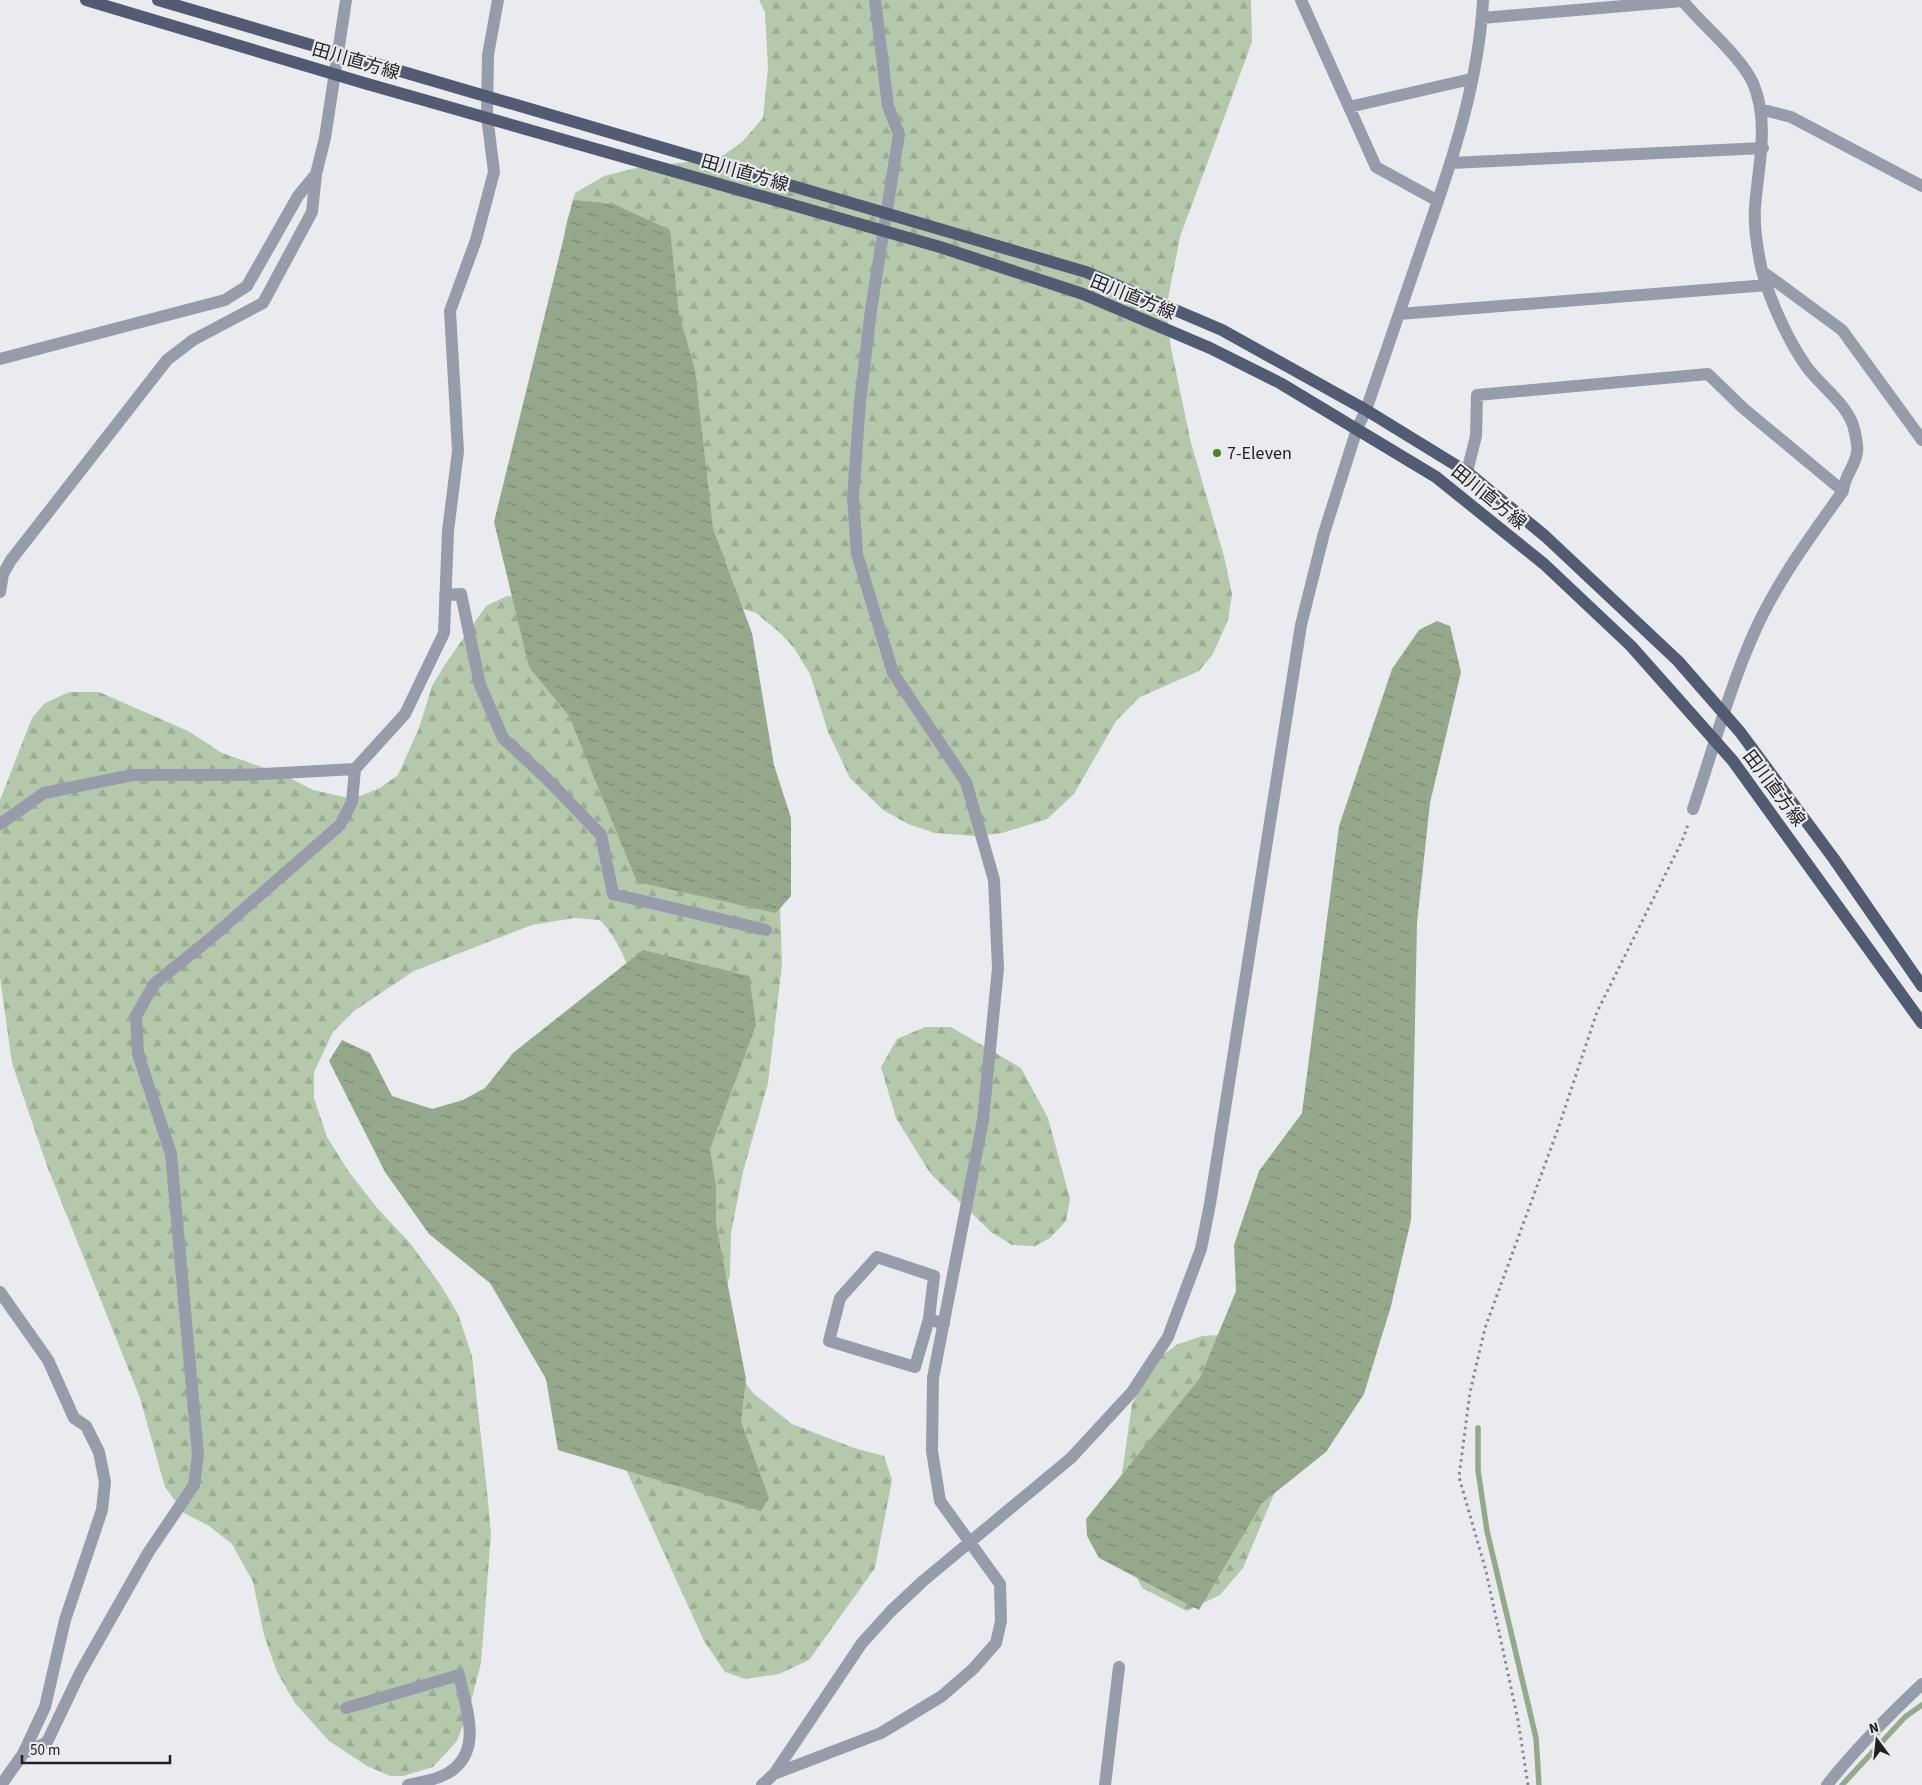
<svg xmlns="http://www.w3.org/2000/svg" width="1922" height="1785" font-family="'Source Sans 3','Noto Sans JP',sans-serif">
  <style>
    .forest { fill: url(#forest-firs) }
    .water { fill: url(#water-ripples) }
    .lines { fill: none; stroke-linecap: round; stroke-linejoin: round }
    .stream { stroke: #96a88c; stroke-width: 5.5 }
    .path { stroke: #89898c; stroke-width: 3; stroke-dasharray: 2.5 4; stroke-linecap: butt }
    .minor { stroke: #969ca9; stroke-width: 12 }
    .primary { stroke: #525b71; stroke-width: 12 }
    .poi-dot { fill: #4b831c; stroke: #eaebef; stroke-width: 2 }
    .labels { text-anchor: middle; stroke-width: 4.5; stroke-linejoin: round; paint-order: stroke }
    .street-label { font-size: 18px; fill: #212123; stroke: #eaebef }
    .poi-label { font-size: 18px; fill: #212123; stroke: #eaebef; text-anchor: start }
  </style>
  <defs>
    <pattern id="forest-firs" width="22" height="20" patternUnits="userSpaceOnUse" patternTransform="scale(1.25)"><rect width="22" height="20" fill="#b6c8ac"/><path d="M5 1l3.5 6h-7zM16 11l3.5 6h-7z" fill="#9cac94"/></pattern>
    <pattern id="water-ripples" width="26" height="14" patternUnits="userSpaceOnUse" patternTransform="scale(1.25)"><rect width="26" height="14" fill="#96a88c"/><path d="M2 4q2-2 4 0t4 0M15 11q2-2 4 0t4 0" fill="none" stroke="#7a8872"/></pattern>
  </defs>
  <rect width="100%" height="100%" fill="#eaebef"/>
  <path class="forest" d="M759 0H1251L1252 42 1180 237 1166 309 1171 348 1191 443 1224 556 1232 594 1228 620 1213 654 1199 671 1140 697 1116 721 1074 794 1047 819 1002 833 974 836 935 833 908 824 883 810 850 778 828 732 810 674 794 648 778 631 756 613 678 588 558 346 565 228 575 193 604 176 640 167 718 159 742 142 763 118 768 68 765 12Z
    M507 596 541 599 780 905 782 965 768 1083 743 1172 731 1233 730 1275 720 1309 727 1357 753 1393 792 1424 854 1448 884 1456 892 1480 875 1568 809 1660 779 1674 745 1679 725 1672 704 1641 608 1430 631 974C623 954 615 936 600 920L574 918 532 925 414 971 354 1011 333 1032 314 1072V1098L327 1137 349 1172 378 1209 410 1243 440 1284 458 1314 472 1356 487 1491 491 1534 481 1663 470 1706 457 1741 433 1767 403 1776H390L367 1766 329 1741 295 1703 277 1672 264 1635 253 1582 232 1544 209 1526 184 1513 165 1487 140 1398 47 1166 12 1063 0 978V800L32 718 45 703 69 692H99L188 731 222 753 282 774 313 790 344 797 360 796 380 788 398 775 419 728 432 686 446 663 486 606Z
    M925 1027H951L1021 1068 1048 1118 1070 1199 1066 1221 1050 1238 1035 1246 1012 1245 991 1232 930 1173 896 1118 881 1067 897 1039Z
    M1251 1333 1291 1424 1274 1494 1243 1568 1220 1595 1187 1611 1142 1588 1135 1574 1120 1487 1132 1404 1157 1359 1178 1344 1202 1336Z"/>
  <path class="water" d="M573 200 614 204 670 230 679 314 695 370 713 529 752 633 774 765 791 818V896L776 913 637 882 569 716 529 667 494 522Z
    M1437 621 1450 626 1461 672 1430 803 1417 923 1411 1220 1391 1306 1364 1394 1326 1452 1262 1503 1199 1610 1099 1558 1087 1536 1086 1519 1200 1378 1236 1291 1234 1245 1259 1171 1302 1113 1339 826 1392 669 1419 630Z
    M643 950 749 976 756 1025 710 1149 716 1187V1224L746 1379 741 1422 769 1498 761 1511 558 1450 546 1379 490 1283 429 1234 385 1172 329 1061 342 1040 370 1053 392 1096 432 1109 463 1100 485 1088 513 1053Z"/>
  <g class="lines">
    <path class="stream" d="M1478 1428V1470L1487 1531 1536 1738 1539 1785
      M1842 1785 1905 1717 1922 1705"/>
    <path class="path" d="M1528 1785 1518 1720 1486 1571 1459 1477 1470 1392 1485 1328 1558 1129 1597 1012 1682 841 1689 822"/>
    <path class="minor" d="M1301 0 1376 167 1438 201
      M1682 0C1702 25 1740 55 1753 83 1770 123 1758 166 1755 207 1754 222 1756 240 1759 256 1764 289 1787 339 1806 366 1821 387 1851 406 1855 433 1856 438 1858 446 1857 452 1856 465 1844 476 1843 491 1811 536 1777 581 1754 633 1729 689 1713 750 1693 809
      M1482 18 1682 1
      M1349 107 1471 79
      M1760 109 1791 117 1922 186
      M1451 163 1763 148
      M1763 272 1842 330 1922 440
      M1399 314 1768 285
      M0 359 225 300 247 286 298 196 316 174 325 138 346 0
      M1467 472 1476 436 1477 395 1708 374 1743 408 1843 491
      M0 592 3 574 11 560 167 360 193 340 263 303 312 212 316 174
      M445 595 461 594 480 685 503 738 547 779 601 835 613 894 766 930
      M0 824 44 793 133 775H243L355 769
      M0 1292 48 1360 74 1418 86 1426 99 1452 105 1482 102 1510 65 1620 45 1707 23 1754
      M929 1319 915 1367 829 1341 840 1298 877 1257 934 1276 929 1319 944 1324
      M346 1708 459 1675C466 1709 484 1751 448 1773 437 1780 420 1782 408 1785
      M774 1774 881 1733 942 1696 973 1669 996 1643 1001 1621 1000 1584 940 1501 932 1451 933 1378 983 1120 998 968 994 880 966 782 893 673 857 554 853 497 860 402 871 310 899 134 888 106 875 0
      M1 1785 23 1754 47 1742 80 1673 148 1553 194 1485 198 1455 171 1154 138 1054 136 1016 154 984 211 938 340 825 352 802 355 769 405 714 444 633 448 531 458 451 450 311 476 240 494 172 487 116 488 55 498 0
      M762 1785 774 1774 862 1643 891 1611 923 1581 1071 1458 1132 1392 1168 1337 1201 1249 1210 1204 1301 625 1324 533 1357 429 1366 410C1386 353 1405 295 1425 238 1452 162 1479 81 1483 0
      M1105 1785 1119 1667
      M1827 1785C1856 1748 1888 1716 1922 1684"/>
    <path class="primary" d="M86 0 364 83 940 247 1083 294 1210 348 1280 383 1436 477 1544 564 1631 646 1733 761 1922 1023
      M158 0 1086 272 1222 330 1366 410 1467 472 1545 536 1678 661 1740 732 1834 859 1922 986"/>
  </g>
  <circle class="poi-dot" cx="1217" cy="453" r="5"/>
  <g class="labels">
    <g class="street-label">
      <text transform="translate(356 61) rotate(16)" y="6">田川直方線</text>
      <text transform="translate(745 173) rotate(16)" y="6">田川直方線</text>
      <text transform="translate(1133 297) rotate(22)" y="6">田川直方線</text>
      <text transform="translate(1489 497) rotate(39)" y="6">田川直方線</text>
      <text transform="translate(1774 788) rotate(53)" y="6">田川直方線</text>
    </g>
    <g class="poi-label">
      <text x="1227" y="459">7-Eleven</text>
    </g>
  </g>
  <g transform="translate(1877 1740) rotate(345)" stroke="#eaebef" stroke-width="4" paint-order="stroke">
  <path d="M0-4L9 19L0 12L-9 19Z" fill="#212123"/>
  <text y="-8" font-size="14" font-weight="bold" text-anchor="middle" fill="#212123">N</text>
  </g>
  <path d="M22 1755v8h148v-8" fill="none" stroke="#212123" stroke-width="2.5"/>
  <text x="30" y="1755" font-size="15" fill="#212123" stroke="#eaebef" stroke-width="4" paint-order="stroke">50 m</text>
</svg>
